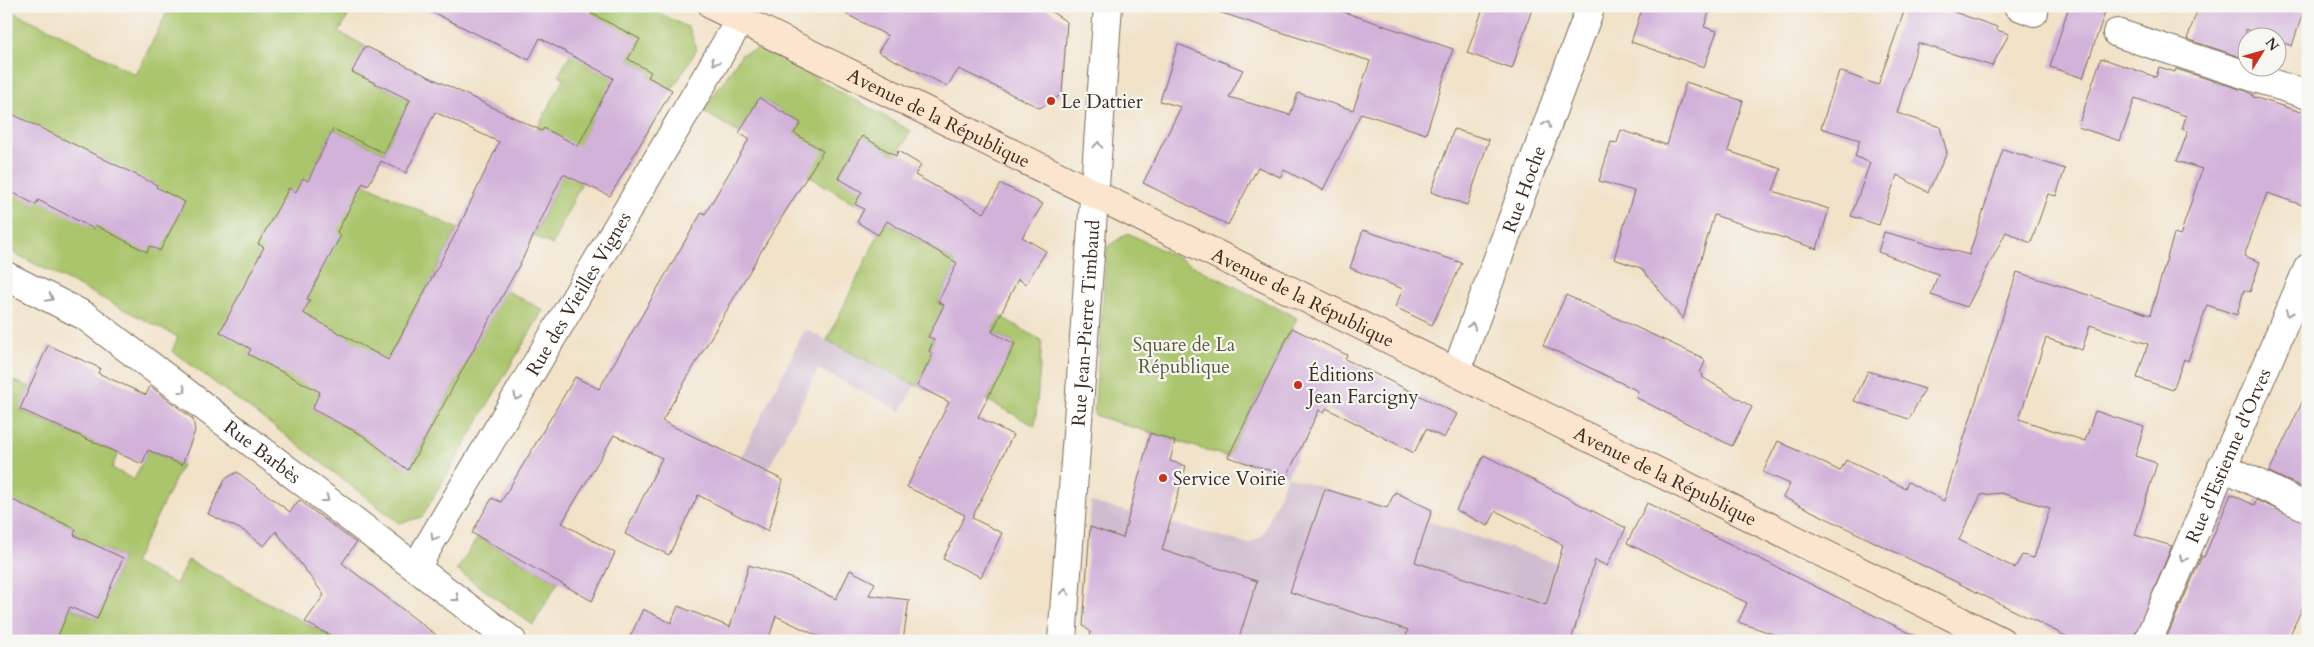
<svg xmlns="http://www.w3.org/2000/svg" width="2314" height="647" font-family="Cardo,serif">
  <style>
    .industrial { fill: #cfbdcf }
    .green { fill: #aac56c; stroke: #727845 }
    .building { fill: #d3b2da; fill-rule: evenodd }
    .lines { fill: none; stroke-linecap: round; stroke-linejoin: round }
    .street-casing { stroke: #7b6a5a; stroke-width: 30 }
    .secondary-casing { stroke: #7b6a5a; stroke-width: 30 }
    .street { stroke: #fff; stroke-width: 28 }
    .secondary { stroke: #fce5cf; stroke-width: 28 }
    .oneway { stroke: #a79f9a }
    .poi-dot { fill: #c8321e; stroke: #f6f6f2; stroke-width: 2 }
    .labels { text-anchor: middle; stroke-width: 4.5; stroke-linejoin: round; paint-order: stroke }
    .poi-label { font-size: 19px; fill: #3b2a1e; stroke: #f6f6f2; text-anchor: start }
    .street-label { font-size: 19px; fill: #3b2a1e; stroke: #f6f6f2 }
    .park-label { font-size: 19px; fill: #5c5835; stroke: #f6f6f2 }
  </style>
  <rect width="100%" height="100%" fill="#f6f6f2"/>
  <filter id="ink" filterUnits="userSpaceOnUse"><feTurbulence type="fractalNoise" baseFrequency=".02" numOctaves="2"/><feDisplacementMap in="SourceGraphic" scale="10" xChannelSelector="R" yChannelSelector="G"/><feConvolveMatrix kernelMatrix="1 2 1 2 8 2 1 2 1" color-interpolation-filters="sRGB"/></filter>
  <filter id="wash" filterUnits="userSpaceOnUse"><feTurbulence type="fractalNoise" baseFrequency=".0096" numOctaves="4" result="noise"/><feDisplacementMap in="SourceGraphic" scale="20" xChannelSelector="R" yChannelSelector="G"/><feGaussianBlur stdDeviation="1.12" result="paint"/><feColorMatrix in="noise" values="0 0 0 0 0 0 0 0 0 0 0 0 0 0 0 0 0 1.4 0 .05"/><feComposite in="paint" operator="in"/></filter>
  <g filter="url(#wash)">
    <rect width="100%" height="100%" fill="#f1e2c8"/>
    <path class="industrial" d="M805 329 915 385 901 411 818 369 767 472 740 459Z
      M1287 476 1591 574 1573 634 1593 641H1262L1086 582 1091 502 1249 544 1263 535Z"/>
    <path class="green" d="M170 6H354L339 32 365 46 353 72 410 100 384 153 333 129 317 161 458 229 390 356 367 364 312 409 362 435 403 466 411 465 505 290 543 310 422 517 399 523 296 443 172 351 178 337 6 249V9L56 32 136 75Z
      M595 6H645L689 28 697 49 672 90 648 77 651 72 628 59 639 39 596 17 575 57 663 105 641 143 593 117 579 145 586 149 572 177 582 182 552 245 534 236 563 173 545 164 559 136 544 128 542 131 537 129 564 78 559 75Z
      M762 48 911 131 896 156 862 136 838 177 865 194 855 204 802 172 794 133 800 123 760 98 739 133 703 111 742 54Z
      M885 221 957 263 938 302 944 305 929 337 934 339 929 351 933 354 917 386 827 340Z
      M1128 233 1297 318 1228 457 1094 415 1107 247Z
      M1000 316 1042 341 1035 426 987 400 994 386 987 382 999 358 1007 361 1015 344 992 332Z
      M6 378 30 387 20 410 118 453 112 468 134 480 148 450 182 465 134 563 176 584 188 560 339 641H56L67 603 71 608 97 619 123 558 74 535 76 529 6 497Z
      M478 537 558 582 533 625 457 570Z"/>
    <g id="blocks">
      <path class="building" d="M420 6H577L640 39 628 59 651 72 648 77 672 90 610 196 563 174 522 260 408 470 362 435 312 409 320 392 248 354 251 349 220 332 264 247 258 244 289 188 296 192 303 178 308 181 333 129 384 153 410 100 352 72 365 46 542 131 544 128 578 146 613 78 540 38 529 60ZM435 112 499 142 458 229 388 360 303 313 310 300 307 299 341 235 337 232 363 183 368 186 381 161 406 173Z
        M831 6H1043L1067 22 1062 94 1040 108 959 69 947 86 878 52 888 36Z
        M1220 6H1326L1453 49 1426 134 1361 113 1323 190 1284 170 1280 177 1258 167 1228 225 1143 183 1181 107 1160 101 1178 44 1243 70 1229 97 1290 115 1298 93 1353 110 1370 61 1219 12Z
        M1484 6H1533L1512 69 1467 53Z
        M1643 6H1711L1704 27 1717 31 1704 67 1631 42Z
        M1906 6H1937L1997 27V30L2009 34 1992 66 1918 43 1897 113 1940 127 1947 153 1928 192 1897 175 1879 225 1851 216 1870 163 1855 156 1860 140 1821 128 1839 71 1878 85Z
        M2069 6H2107L2083 78 2050 67Z
        M2193 6H2305L2292 46 2276 40V38H2269L2246 29V59L2187 39 2197 11 2193 10Z
        M2101 58 2156 77 2159 67 2175 72 2176 69 2246 91 2253 95V97L2308 114V207L2267 193 2244 256 2260 262 2250 292 2244 290 2237 315 2207 305 2188 361 2184 359 2173 390 2137 378 2148 344 2090 325 2082 350 2046 338 2019 419 2085 441 2095 411 2144 427 2135 456 2157 463 2135 535 2172 546 2133 641H2076L1783 497 1790 484 1763 472 1778 441 1840 471 1846 460 1905 488 1908 482 1944 501 2017 272 2150 315 2174 234 2180 236 2202 169 2177 161 2188 131 2182 129 2186 116 2135 98 2120 141 2078 127ZM2001 493 2050 508 2034 558 2022 555 2015 568 1959 540 1981 495Z
        M1686 82 1743 101 1728 151 1781 169 1773 191 1829 209 1817 249 1714 215 1683 319 1641 268 1614 259 1634 191 1599 181 1611 142 1617 143 1621 130 1667 145Z
        M759 98 801 123 794 133 823 151 769 238 662 421 783 480 768 531 698 495 669 555 625 534 662 458 614 435 562 523 615 553 592 601 472 533 492 498 501 502 575 377 599 389 702 212 705 214 749 139 739 133Z
        M6 111 157 185 156 187 185 202 160 251 150 246 147 252 95 225 94 229 38 200 36 205 6 189Z
        M1454 129 1489 140 1467 205 1431 192Z
        M862 136 896 156 898 151 921 165 915 175 984 213 1001 184 1043 204 1022 237 1046 251 1026 284 1018 279 992 332 1015 344 978 417 1013 435 972 518 1002 533 981 577 943 559 965 515 907 487 949 402 917 386 933 354 929 351 934 339 928 337 944 305 938 302 957 263 887 221 878 235 857 222 864 209 855 204 862 192 838 178Z
        M2003 149 2065 169 2056 196 2048 194 2031 243 2006 232 1967 307 1931 295 1938 274 1878 252 1884 232 1969 255Z
        M1363 230 1462 263 1432 325 1395 307 1403 289 1350 268Z
        M1566 295 1703 358 1705 362 1700 373 1703 375 1702 377 1752 407 1732 446 1635 397 1638 391 1543 345Z
        M1292 328 1347 355 1345 359 1457 414 1444 438 1426 429 1414 453 1326 408 1324 413 1319 410 1287 476 1228 457Z
        M48 345 100 368 98 373 146 395 150 386 193 419 195 431 182 465 148 450 142 464 20 409Z
        M1868 371 1925 389 1909 419 1854 401Z
        M2308 390V490L2269 472Z
        M1150 433 1175 441 1170 461 1186 466 1162 550 1257 581 1238 641H1089L1091 632 1083 626 1090 527 1123 538Z
        M1484 455 1626 528 1607 566 1595 560 1571 641H1404L1408 630 1290 592 1325 489 1387 508 1395 492 1432 510 1415 562 1546 605 1563 545 1496 511 1488 526 1456 510Z
        M237 472 290 512 299 500 356 543 342 563 444 641H340L305 622 324 595 276 531 264 546 244 531 208 514 225 479Z
        M2231 494 2254 505 2256 500 2308 523V596L2287 641H2165L2202 556 2204 557Z
        M6 497 76 529 74 535 123 558 97 619 70 607 56 641H6Z
        M1647 503 1845 601 1926 641H1794L1738 622 1747 603 1627 543Z
        M749 565 791 578 836 599 850 570 875 583 869 595 909 600 903 641H828L776 616 768 641H628L643 609 671 623 678 606 730 627Z"/>
    </g>
  </g>
  <g filter="url(#ink)">
    <use href="#blocks" fill-opacity="0" stroke="#7b6a5a" stroke-width="1"/>
    <g class="lines">
      <defs>
        <g id="street">
          <path d="M2018 6 2034 12"/>
          <path d="M2117 33 2308 95"/>
          <path id="s1" d="M6 276 85 316 512 641"/>
          <path id="s2" d="M1456 372 1591 6"/>
          <path d="M2222 466 2308 508"/>
          <path id="s3" d="M416 567 740 20"/>
          <path id="s4" d="M1062 641 1108 6"/>
          <path id="s5" d="M2148 641 2308 268"/>
        </g>
        <g id="secondary">
          <path id="s6" d="M713 6 2001 641"/>
        </g>
      </defs>
      <use href="#street" class="street-casing"/>
      <use href="#secondary" class="secondary-casing"/>
      <use href="#street" class="street"/>
      <use href="#secondary" class="secondary"/>
    </g>
    <defs><path id="oneway-chevron" d="M-2-3.5L2.5 0L-2 3.5" fill="none" stroke-width="1.6" stroke-linecap="round" stroke-linejoin="round" transform="scale(1.25)"/></defs>
    <g class="oneway">
      <use href="#oneway-chevron" transform="translate(715 62) rotate(121)"/>
      <use href="#oneway-chevron" transform="translate(1547 124) rotate(-70)"/>
      <use href="#oneway-chevron" transform="translate(1098 145) rotate(-86)"/>
      <use href="#oneway-chevron" transform="translate(50 298) rotate(27)"/>
      <use href="#oneway-chevron" transform="translate(2289 313) rotate(113)"/>
      <use href="#oneway-chevron" transform="translate(1472 326) rotate(-70)"/>
      <use href="#oneway-chevron" transform="translate(183 390) rotate(37)"/>
      <use href="#oneway-chevron" transform="translate(517 397) rotate(121)"/>
      <use href="#oneway-chevron" transform="translate(326 499) rotate(37)"/>
      <use href="#oneway-chevron" transform="translate(434 537) rotate(121)"/>
      <use href="#oneway-chevron" transform="translate(2183 559) rotate(113)"/>
      <use href="#oneway-chevron" transform="translate(1065 592) rotate(-86)"/>
      <use href="#oneway-chevron" transform="translate(456 598) rotate(38)"/>
    </g>
  </g>
  <g class="poi-dot">
    <circle cx="1051" cy="101" r="5"/>
    <circle cx="1298" cy="385" r="5"/>
    <circle cx="1163" cy="478" r="5"/>
  </g>
  <g class="labels">
    <g class="poi-label">
      <text x="1061" y="108">Le Dattier</text>
      <text x="1308" y="381">Éditions<tspan x="1308" dy="22">Jean Farcigny</tspan></text>
      <text x="1173" y="485">Service Voirie</text>
    </g>
    <g class="street-label">
      <text dy="7" stroke="none"><textPath href="#s6" startOffset="252">Avenue de la République</textPath></text>
      <text dy="7" stroke="none"><textPath href="#s2" startOffset="195">Rue Hoche</textPath></text>
      <text dy="7" stroke="none"><textPath href="#s3" startOffset="318">Rue des Vieilles Vignes</textPath></text>
      <text dy="7" stroke="none"><textPath href="#s6" startOffset="658">Avenue de la République</textPath></text>
      <text dy="7" stroke="none"><textPath href="#s4" startOffset="319">Rue Jean-Pierre Timbaud</textPath></text>
      <text dy="7" stroke="none"><textPath href="#s1" startOffset="312">Rue Barbès</textPath></text>
      <text dy="7" stroke="none"><textPath href="#s5" startOffset="202">Rue d'Estienne d'Orves</textPath></text>
      <text dy="7" stroke="none"><textPath href="#s6" startOffset="1062">Avenue de la République</textPath></text>
    </g>
    <g class="park-label">
      <text x="1184" y="351">Square de La<tspan x="1184" dy="22">République</tspan></text>
    </g>
  </g>
  <rect width="2314" height="647" fill="none" stroke="#f6f6f2" stroke-width="25"/>
  <g transform="translate(2262 52) rotate(53)"><circle r="24" fill="#f6f6f2" stroke="#aba49d"/>
  <path d="M0-4L9 19L0 12L-9 19Z" fill="#c8321e"/>
  <text y="-8" font-size="14" font-weight="bold" text-anchor="middle" fill="#3b2a1e">N</text>
  </g>
</svg>
